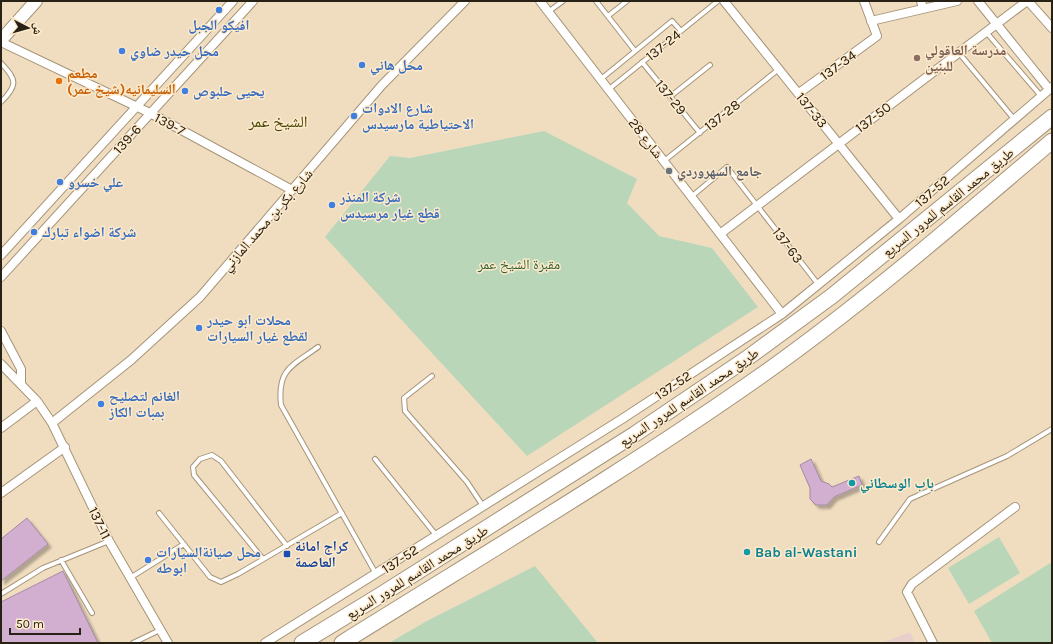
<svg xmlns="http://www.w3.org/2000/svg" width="1053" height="644" font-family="Karla,'Noto Naskh Arabic',sans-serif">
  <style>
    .industrial { fill: #e9cfcb }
    .green { fill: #bad6b8 }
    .building { fill: #d2afd0; stroke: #a28aa1; filter: url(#shadow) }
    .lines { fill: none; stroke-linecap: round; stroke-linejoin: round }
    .lane-casing { stroke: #a69479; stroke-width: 6 }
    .street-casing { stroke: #a69479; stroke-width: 10 }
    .secondary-casing { stroke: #a69479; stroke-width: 14 }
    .highway-casing { stroke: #a69479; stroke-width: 17 }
    .lane { stroke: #fff; stroke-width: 4 }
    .street { stroke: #fff; stroke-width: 8 }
    .secondary { stroke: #fff; stroke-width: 12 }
    .highway { stroke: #fff; stroke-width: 15 }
    .shop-dot { fill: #3f7fe0; stroke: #fdeacc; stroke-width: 1.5 }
    .education-dot { fill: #8d6e63; stroke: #fdeacc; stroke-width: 1.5 }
    .food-dot { fill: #e8710a; stroke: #fdeacc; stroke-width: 1.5 }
    .worship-dot { fill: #6b7280; stroke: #fdeacc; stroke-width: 1.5 }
    .culture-dot { fill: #0f9aa8; stroke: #fdeacc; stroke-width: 1.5 }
    .transit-dot { fill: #1a4fb4; stroke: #fdeacc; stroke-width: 1.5 }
    .labels { text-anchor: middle; stroke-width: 3; stroke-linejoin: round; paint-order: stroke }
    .shop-label { font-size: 14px; font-weight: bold; fill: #366cbe; stroke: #fdeacc; text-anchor: start }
    .street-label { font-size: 14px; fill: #282116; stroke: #fdeacc }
    .education-label { font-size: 14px; font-weight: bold; fill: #785e54; stroke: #fdeacc; text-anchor: start }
    .food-label { font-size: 14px; font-weight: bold; fill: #c56008; stroke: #fdeacc; text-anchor: start }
    .worship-label { font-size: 14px; font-weight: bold; fill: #5b616d; stroke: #fdeacc; text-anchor: start }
    .park-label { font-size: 14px; fill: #305f30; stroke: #fdeacc }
    .culture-label { font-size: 14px; font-weight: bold; fill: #0d838f; stroke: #fdeacc; text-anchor: start }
    .transit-label { font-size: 14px; font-weight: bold; fill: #164399; stroke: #fdeacc; text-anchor: start }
    .quarter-label { font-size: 16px; fill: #434302; stroke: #fdeacc }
  </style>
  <defs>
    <filter id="shadow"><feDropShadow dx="3.5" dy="3.5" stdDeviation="1" flood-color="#0004"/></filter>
  </defs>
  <rect width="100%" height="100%" fill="#f0ddc0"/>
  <path class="industrial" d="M910 632 915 643H881Z"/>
  <path class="green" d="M544 131 637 179 627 203 659 236 712 248 758 307 527 456 325 237 390 156 410 158Z
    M999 537 1020 573 969 604 948 568Z
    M1052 562V643H992L974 611Z
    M535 566 598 643H389L425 622Z"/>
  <path class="building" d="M811 459 821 481 829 484 832 487 859 476 862 485 834 497 827 505H816L810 499V488L800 465Z
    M27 518 48 544 1 581V539Z
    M63 571 98 643H1V602Z"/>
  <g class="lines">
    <defs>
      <path id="lane" d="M596 1 635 51
        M548 12 563 1
        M608 16 627 1
        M986 32 1041 96
        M959 53 1014 119
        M642 62 700 133
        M1 63C17 80 18 85 1 102
        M601 79 672 21 681 31
        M608 90 718 1
        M671 96 710 65
        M664 161 779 69
        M691 197 727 167 818 284
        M318 347C292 366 277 369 281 405L376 574
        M432 376 404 398 405 411 467 482 483 506
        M375 459 436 535
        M159 513 210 577 221 582 238 574 342 513
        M879 542 910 499 1007 456 1052 429
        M263 559 194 475 193 467 200 459 212 455 221 461 287 546
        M61 560 92 613
        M130 578 184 544
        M1 594 43 568 109 541
        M133 643 160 630"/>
      <path id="street" d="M540 1 782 314
        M724 1 899 219
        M921 1 923 9
        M978 1 1049 89
        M1028 1 1052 28
        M871 21 957 1
        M1 42 150 113 292 190
        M799 93 877 36 864 1
        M720 234 1027 1
        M1 255 233 1
        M1 277 253 1
        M1 331 21 369V383
        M1 364 37 401 52 423 109 541 168 643
        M52 423 131 360 200 297 382 85 465 1
        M1 428 37 401
        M1 493 65 447
        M265 643 622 419 782 314 899 219 1052 87
        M933 643 907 592 912 584 1015 507"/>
      <path id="secondary" d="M1 40 36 1"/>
      <path id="highway" d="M302 643 379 596 635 434 746 359 832 296 1052 117
        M342 643C481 556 624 472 759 377 860 306 958 221 1052 141"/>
    </defs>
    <use href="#lane" class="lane-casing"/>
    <use href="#street" class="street-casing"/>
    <use href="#secondary" class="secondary-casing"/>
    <use href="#highway" class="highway-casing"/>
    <use href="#lane" class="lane"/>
    <use href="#street" class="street"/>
    <use href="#secondary" class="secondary"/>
    <use href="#highway" class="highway"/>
  </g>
  <g class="shop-dot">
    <circle cx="219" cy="10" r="4"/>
    <circle cx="122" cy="51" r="4"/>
    <circle cx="362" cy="65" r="4"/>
    <circle cx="185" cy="91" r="4"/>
    <circle cx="354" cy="116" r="4"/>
    <circle cx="60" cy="182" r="4"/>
    <circle cx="332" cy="205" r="4"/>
    <circle cx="34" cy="232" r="4"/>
    <circle cx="199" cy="328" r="4"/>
    <circle cx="101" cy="404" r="4"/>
    <circle cx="148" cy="560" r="4"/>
  </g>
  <circle class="education-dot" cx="917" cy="58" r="4"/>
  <circle class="food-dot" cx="59" cy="81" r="4"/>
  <circle class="worship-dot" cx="669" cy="171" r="4"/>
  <g class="culture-dot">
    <circle cx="852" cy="483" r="4"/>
    <circle cx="747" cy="552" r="4"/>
  </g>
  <rect class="transit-dot" x="283" y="550" width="8" height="8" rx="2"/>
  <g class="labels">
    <g class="shop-label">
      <text x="219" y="30" text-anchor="middle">افيكو الجبل</text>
      <text x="130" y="56">محل حيدر ضاوي</text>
      <text x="370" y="70">محل هاني</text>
      <text x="193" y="96">يحيى حلبوص</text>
      <text x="362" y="113">شارع الادوات<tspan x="362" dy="16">الاحتياطية مارسيدس</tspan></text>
      <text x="68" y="187">علي خسرو</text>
      <text x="340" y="202">شركة المنذر<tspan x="340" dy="16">قطع غيار مرسيدس</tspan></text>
      <text x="42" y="237">شركة اضواء تبارك</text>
      <text x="207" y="325">محلات ابو حيدر<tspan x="207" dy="16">لقطع غيار السيارات</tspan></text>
      <text x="109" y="401">الغانم لتصليح<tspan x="109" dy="16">بمبات الكاز</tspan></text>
      <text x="156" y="557">محل صيانةالسيارات<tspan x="156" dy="16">ابوطه</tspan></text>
    </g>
    <g class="street-label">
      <text transform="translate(663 45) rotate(-39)" y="5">137-24</text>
      <text transform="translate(838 65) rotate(-36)" y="5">137-34</text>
      <text transform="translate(671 97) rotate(51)" y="5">137-29</text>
      <text transform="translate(812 110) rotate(51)" y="5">137-33</text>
      <text transform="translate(722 115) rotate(-38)" y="5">137-28</text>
      <text transform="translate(873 117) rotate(-37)" y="5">137-50</text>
      <text transform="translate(170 124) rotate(28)" y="5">139-7</text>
      <text transform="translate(646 138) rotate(52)" y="5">شارع 28</text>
      <text transform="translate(127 139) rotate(-48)" y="5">139-6</text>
      <text transform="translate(932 191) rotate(-41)" y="5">137-52</text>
      <text transform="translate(948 202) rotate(-39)" y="5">طريق محمد القاسم للمرور السريع</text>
      <text transform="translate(267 220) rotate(-49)" y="5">شارع بكر بن محمد المازني</text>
      <text transform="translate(788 245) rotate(53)" y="5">137-63</text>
      <text transform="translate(673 385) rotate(-34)" y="5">137-52</text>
      <text transform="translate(689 397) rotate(-34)" y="5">طريق محمد القاسم للمرور السريع</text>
      <text transform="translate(100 523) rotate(64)" y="5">137-11</text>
      <text transform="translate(400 559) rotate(-33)" y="5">137-52</text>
      <text transform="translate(417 572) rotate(-32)" y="5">طريق محمد القاسم للمرور السريع</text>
    </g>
    <g class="education-label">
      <text x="925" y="55">مدرسة العاقولي<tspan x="925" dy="16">للبنين</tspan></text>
    </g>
    <g class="food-label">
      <text x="67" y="78">مطعم<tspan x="67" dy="16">السليمانيه(شيخ عمر)</tspan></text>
    </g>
    <g class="worship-label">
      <text x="677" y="176">جامع السهروردي</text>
    </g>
    <g class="park-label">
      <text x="519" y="269">مقبرة الشيخ عمر</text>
    </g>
    <g class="culture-label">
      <text x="860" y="488">باب الوسطاني</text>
      <text x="755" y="557">Bab al-Wastani</text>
    </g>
    <g class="transit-label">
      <text x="295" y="551">كراج امانة<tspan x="295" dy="16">العاصمة</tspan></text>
    </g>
    <g class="quarter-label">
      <text x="278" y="127">الشيخ عمر</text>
    </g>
  </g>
  <rect width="1053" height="644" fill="none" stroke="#282116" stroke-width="4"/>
  <g transform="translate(28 28) rotate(96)" stroke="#fdeacc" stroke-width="3" paint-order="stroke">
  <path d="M0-3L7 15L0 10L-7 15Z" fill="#282116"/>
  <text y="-6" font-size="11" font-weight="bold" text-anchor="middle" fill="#282116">ش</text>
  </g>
  <path d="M10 628v6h70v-6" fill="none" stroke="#282116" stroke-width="2"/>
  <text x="16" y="628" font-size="12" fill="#282116" stroke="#fdeacc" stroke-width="3" paint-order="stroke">50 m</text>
</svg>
